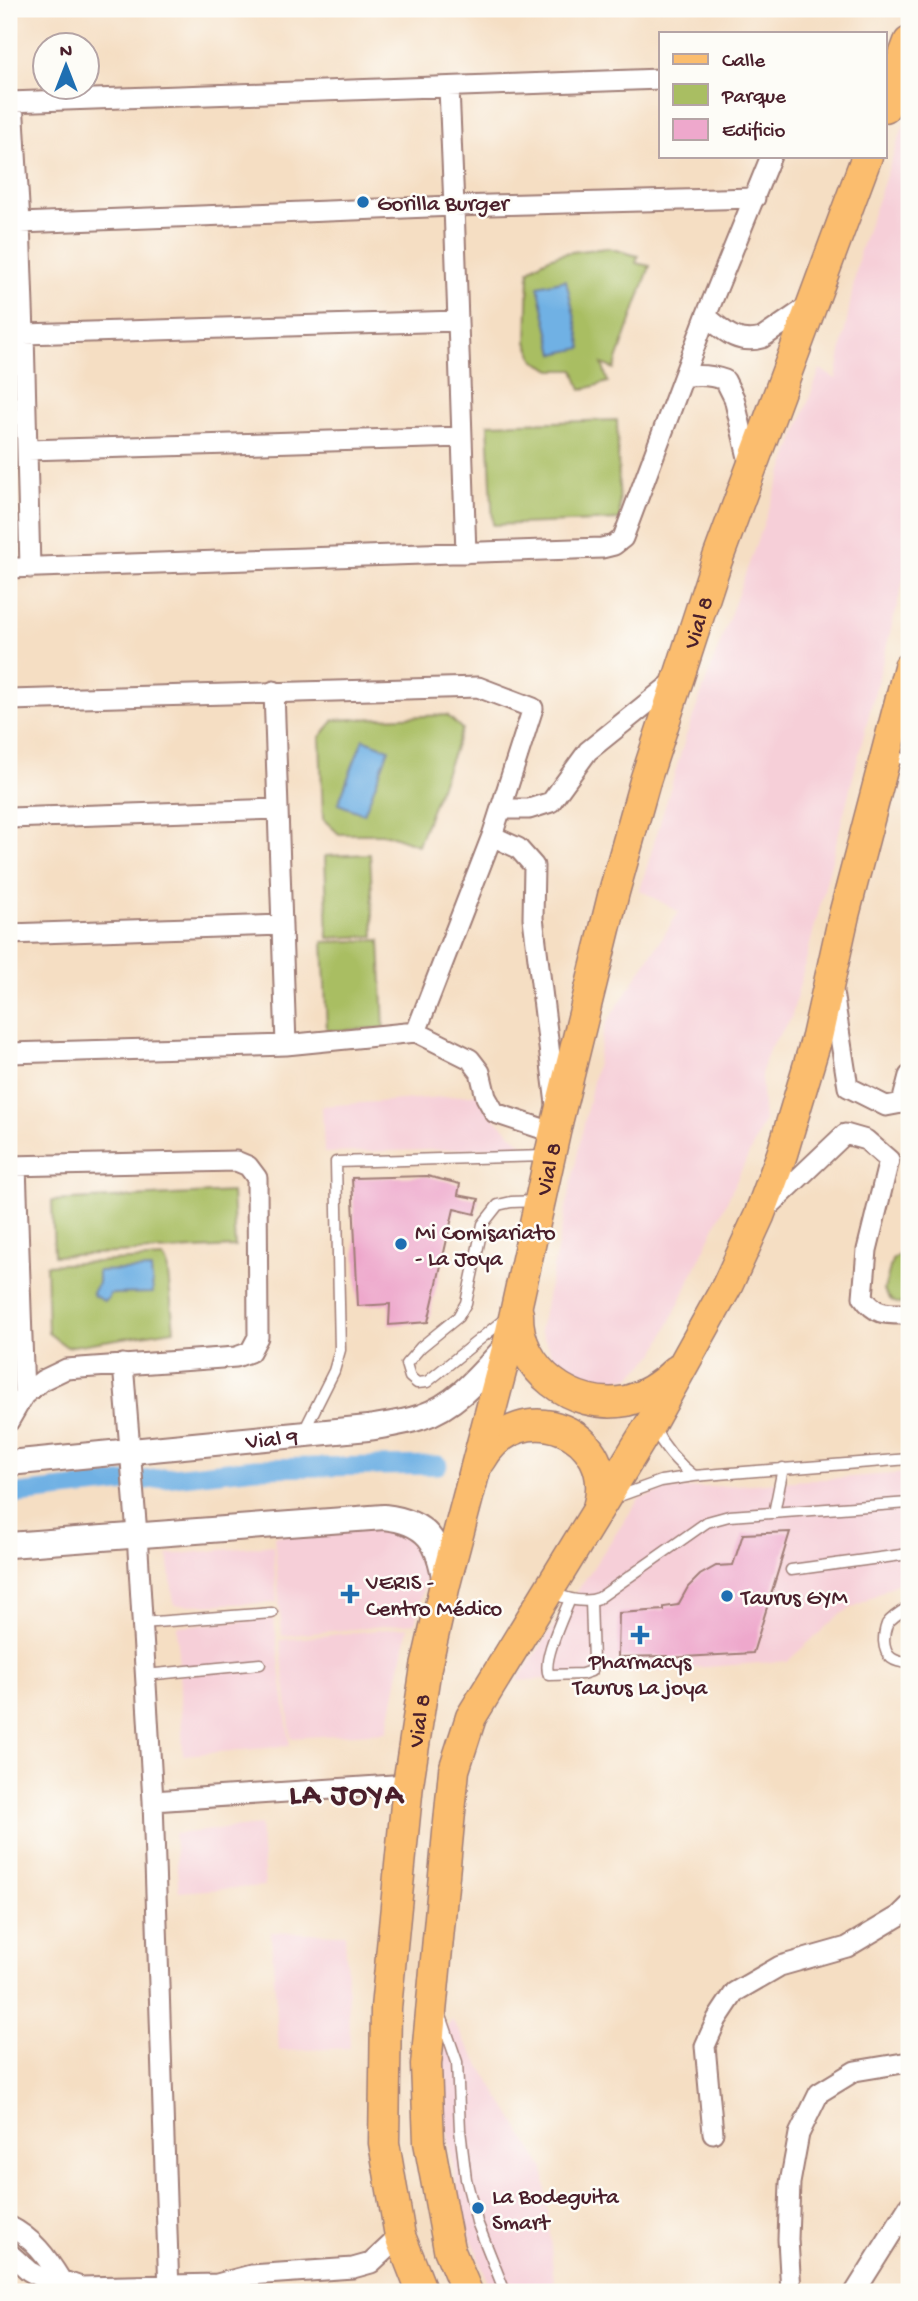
<svg xmlns="http://www.w3.org/2000/svg" width="918" height="2301" font-family="'Gochi Hand',sans-serif">
  <style>
    .built { fill: #f6cfd8 }
    .green { fill: #a9be62; stroke: #7a6e46; stroke-width: 2 }
    .water { fill: #70b1e4; stroke: #5d6888; stroke-width: 2 }
    .lines { fill: none; stroke-linecap: round; stroke-linejoin: round }
    .canal { stroke: #70b1e4; stroke-width: 19 }
    .building { fill: #eea8cc }
    .service-casing { stroke: #a07e77; stroke-width: 13 }
    .minor-casing { stroke: #a07e77; stroke-width: 23 }
    .tertiary-casing { stroke: #a07e77; stroke-width: 28 }
    .primary-casing { stroke: #a07e77; stroke-width: 33 }
    .service { stroke: #fff; stroke-width: 10 }
    .minor { stroke: #fff; stroke-width: 19 }
    .tertiary { stroke: #fff; stroke-width: 24 }
    .primary { stroke: #fbbd6e; stroke-width: 30 }
    .poi-dot { fill: #1f6fb2; stroke: #fdfcf7; stroke-width: 2.5 }
    .labels { text-anchor: middle; stroke-width: 5; stroke-linejoin: round; paint-order: stroke }
    .poi-label { font-size: 23px; fill: #4a1f2b; stroke: #fdfcf7; text-anchor: start }
    .street-label { font-size: 23px; fill: #4a1f2b; stroke: #fdfcf7 }
    .district-label { font-size: 30px; font-weight: bold; letter-spacing: 2px; fill: #4a1f2b; stroke: #fdfcf7 }
  </style>
  <rect width="100%" height="100%" fill="#fdfcf7"/>
  <filter id="ink" filterUnits="userSpaceOnUse"><feTurbulence type="fractalNoise" baseFrequency=".0143" numOctaves="2"/><feDisplacementMap in="SourceGraphic" scale="14" xChannelSelector="R" yChannelSelector="G"/><feConvolveMatrix kernelMatrix="1 2 1 2 8 2 1 2 1" color-interpolation-filters="sRGB"/></filter>
  <filter id="wash" filterUnits="userSpaceOnUse"><feTurbulence type="fractalNoise" baseFrequency=".00686" numOctaves="4" result="noise"/><feDisplacementMap in="SourceGraphic" scale="28" xChannelSelector="R" yChannelSelector="G"/><feGaussianBlur stdDeviation="1.57" result="paint"/><feColorMatrix in="noise" values="0 0 0 0 0 0 0 0 0 0 0 0 0 0 0 0 0 1.4 0 .05"/><feComposite in="paint" operator="in"/></filter>
  <g filter="url(#wash)">
    <rect width="100%" height="100%" fill="#f5dec3"/>
    <path class="built" d="M909 110V559L791 1019 770 1047 761 1074 764 1122 656 1352 631 1377 595 1384 575 1376 556 1363 540 1330 605 1025 679 912 640 890 686 736 820 369 836 379 860 250Z
      M482 1094 490 1114 526 1147 324 1153 322 1106Z
      M909 1473V1577L839 1615 788 1661 517 1681 639 1499 665 1490Z
      M389 1521 419 1541 429 1565 415 1623 282 1636 274 1536Z
      M273 1545 277 1603 174 1605 168 1555Z
      M274 1619 290 1746 183 1755 177 1626Z
      M408 1627 387 1732 291 1738 280 1640Z
      M260 1825 265 1886 179 1892 174 1834Z
      M271 1932 345 1934 350 2048 279 2051Z
      M452 2020 544 2169 555 2292H491L461 2210 442 2103 445 2050 442 2030Z"/>
    <path class="green" d="M608 248 638 256 636 263 650 266 614 369 602 364 608 382 581 390 574 370H552L535 361 527 342 529 271C550 251 579 251 608 248Z
      M14 313 16 389H9V314Z
      M617 420 620 520 493 525 488 424Z
      M447 715 462 729 418 845 387 834H339L323 819 320 737 334 720Z
      M370 854 374 936 328 938 325 856Z
      M380 940 384 1028 327 1031 323 942Z
      M232 1192 235 1247 54 1256 52 1201Z
      M906 1249 909 1250V1305C896 1304 890 1302 884 1290L892 1260Z
      M163 1258 167 1264 174 1330 67 1347 48 1333 46 1265Z"/>
    <path class="water" d="M566 280 582 348 554 354 538 286Z
      M363 739 389 749 364 814 338 804Z
      M151 1269 153 1293 110 1294 109 1298 104 1301 94 1296 92 1292 98 1283V1271Z"/>
    <g class="lines">
      <path class="canal" d="M9 1495 255 1468 438 1465"/>
    </g>
    <g id="blocks">
      <path class="building" d="M427 1176 460 1184 458 1195 479 1199 475 1214 454 1209 428 1322 389 1325 390 1304 358 1306 352 1178Z
        M790 1532 753 1653 667 1658V1656L618 1657 619 1613 664 1610V1607L678 1605 688 1587 700 1575 716 1566 733 1565 743 1534Z"/>
    </g>
  </g>
  <g filter="url(#ink)">
    <use href="#blocks" fill-opacity="0" stroke="#a07e77" stroke-width="2"/>
    <g class="lines">
      <defs>
        <path id="service" d="M889 756 909 760
          M506 1318 427 1382 417 1383 410 1377 406 1364 421 1347 458 1317 466 1303 483 1224 498 1205 511 1202 538 1201
          M654 1428C664 1448 676 1462 694 1476L909 1459
          M303 1433 334 1371 340 1350 336 1162 546 1156
          M614 1498 661 1481 694 1476
          M774 1513 783 1468
          M791 1570 909 1554
          M552 1593C567 1599 584 1604 599 1598L707 1522 729 1516 909 1503
          M570 1599C564 1615 541 1661 549 1675L582 1674 591 1671 593 1661 591 1601
          M909 1607C902 1611 892 1617 887 1624 885 1629 884 1636 884 1641 885 1658 894 1662 909 1663
          M142 1623 272 1613
          M145 1675 260 1664
          M440 2013 457 2062 460 2130 466 2179 477 2222 505 2292"/>
        <path id="minor" d="M13 101 20 223 454 206 449 88
          M9 102 661 79
          M20 223 24 334 458 321
          M706 316C724 331 737 345 762 338L810 305
          M24 334 30 568
          M684 377C699 374 711 375 725 380L734 398 750 466
          M28 450 462 437
          M466 553 454 206 755 198
          M9 568 602 548 614 545 623 538 706 316 771 156
          M274 691 286 1045
          M9 700 478 687 533 708 492 836 416 1032 286 1045 9 1053
          M502 809H529L551 802 588 751 676 680
          M9 818 278 809
          M492 836 518 848 534 866 533 918 556 1104
          M9 934 282 925
          M833 992 848 1087 886 1106 902 1103 909 1076
          M416 1032 470 1059 480 1072 486 1097 495 1113 555 1133
          M9 1166 236 1161 248 1166 257 1178 258 1337 250 1352 236 1357 66 1369 43 1380 24 1395 9 1421
          M16 1166 24 1395
          M765 1210 845 1134 866 1140 889 1160 867 1250 863 1297C876 1316 887 1314 909 1314
          M123 1364 137 1534 153 1801 169 2292
          M153 1801 408 1784
          M713 2133 705 2046 717 2019 735 1992 780 1966 847 1947 899 1916 909 1906
          M9 2226C33 2238 47 2257 61 2280
          M9 2253 29 2271 43 2279 61 2280 81 2287 217 2284 251 2275 353 2268 371 2263 400 2236
          M791 2292 788 2239 790 2183 799 2134 819 2093 855 2071 909 2062
          M855 2292 909 2206"/>
        <g id="tertiary">
          <path id="s1" d="M9 1463 368 1428C386 1425 404 1423 421 1417 458 1405 483 1372 508 1345"/>
          <path d="M9 1545 384 1517C428 1522 439 1542 445 1583"/>
        </g>
        <g id="primary">
          <path d="M885 107 909 42"/>
          <path d="M518 1314C517 1369 573 1411 626 1401 646 1396 662 1385 676 1371"/>
          <path d="M481 1460C520 1391 620 1432 598 1508"/>
          <path id="s2" d="M422 2292 400 2236 384 2143 386 2008 408 1784 426 1667 445 1584 508 1345 558 1119 614 892 645 781 716 563 867 156"/>
          <path d="M467 2292 449 2249 429 2142 426 2065 454 1770 471 1717 651 1423 727 1286 759 1216 782 1154 817 1037 844 915 909 667"/>
        </g>
      </defs>
      <use href="#service" class="service-casing"/>
      <use href="#minor" class="minor-casing"/>
      <use href="#tertiary" class="tertiary-casing"/>
      <use href="#primary" class="primary-casing"/>
      <use href="#service" class="service"/>
      <use href="#minor" class="minor"/>
      <use href="#tertiary" class="tertiary"/>
      <use href="#primary" class="primary"/>
    </g>
  </g>
  <g class="poi-dot">
    <circle cx="363" cy="202" r="7"/>
    <circle cx="401" cy="1244" r="7"/>
    <path d="M346.5 1583.5h7v7h7v7h-7v7h-7v-7h-7v-7h7z"/>
    <circle cx="727" cy="1596" r="7"/>
    <path d="M636.5 1624.5h7v7h7v7h-7v7h-7v-7h-7v-7h7z"/>
    <circle cx="478" cy="2208" r="7"/>
  </g>
  <g class="labels">
    <g class="poi-label">
      <text x="377" y="210">Gorilla Burger</text>
      <text x="415" y="1239">Mi Comisariato<tspan x="415" dy="26">- La Joya</tspan></text>
      <text x="366" y="1589">VERIS -<tspan x="366" dy="26">Centro Médico</tspan></text>
      <text x="741" y="1604">Taurus GYM</text>
      <text x="640" y="1668" text-anchor="middle">Pharmacys<tspan x="640" dy="26">Taurus La joya</tspan></text>
      <text x="492" y="2203">La Bodeguita<tspan x="492" dy="26">Smart</tspan></text>
    </g>
    <g class="street-label">
      <text dy="8" stroke="none"><textPath href="#s2" startOffset="1713">Vial 8</textPath></text>
      <text dy="8" stroke="none"><textPath href="#s2" startOffset="1146">Vial 8</textPath></text>
      <text dy="8" stroke="none"><textPath href="#s1" startOffset="264">Vial 9</textPath></text>
      <text dy="8" stroke="none"><textPath href="#s2" startOffset="579">Vial 8</textPath></text>
    </g>
    <g class="district-label">
      <text x="347" y="1803">LA JOYA</text>
    </g>
  </g>
  <rect width="918" height="2301" fill="none" stroke="#fdfcf7" stroke-width="35"/>
  <rect x="659" y="32" width="228" height="126" fill="#fdfcf7" stroke="#b5a4a5" stroke-width="2"/>
  <rect x="673" y="54" width="35" height="10" fill="#fbbd6e" stroke="#b5a4a5" stroke-width="2"/>
  <text x="722" y="66" font-size="21" fill="#4a1f2b">Calle</text>
  <rect x="673" y="84" width="35" height="21" fill="#a9be62" stroke="#b5a4a5" stroke-width="2"/>
  <text x="722" y="102" font-size="21" fill="#4a1f2b">Parque</text>
  <rect x="673" y="119" width="35" height="21" fill="#eea8cc" stroke="#b5a4a5" stroke-width="2"/>
  <text x="722" y="136" font-size="21" fill="#4a1f2b">Edificio</text>
  <g transform="translate(66 66)"><circle r="33" fill="#fdfcf7" stroke="#b5a4a5" stroke-width="2"/>
  <path d="M0-5L12 26L0 18L-12 26Z" fill="#1f6fb2"/>
  <text y="-10" font-size="19" font-weight="bold" text-anchor="middle" fill="#4a1f2b">N</text>
  </g>
</svg>
